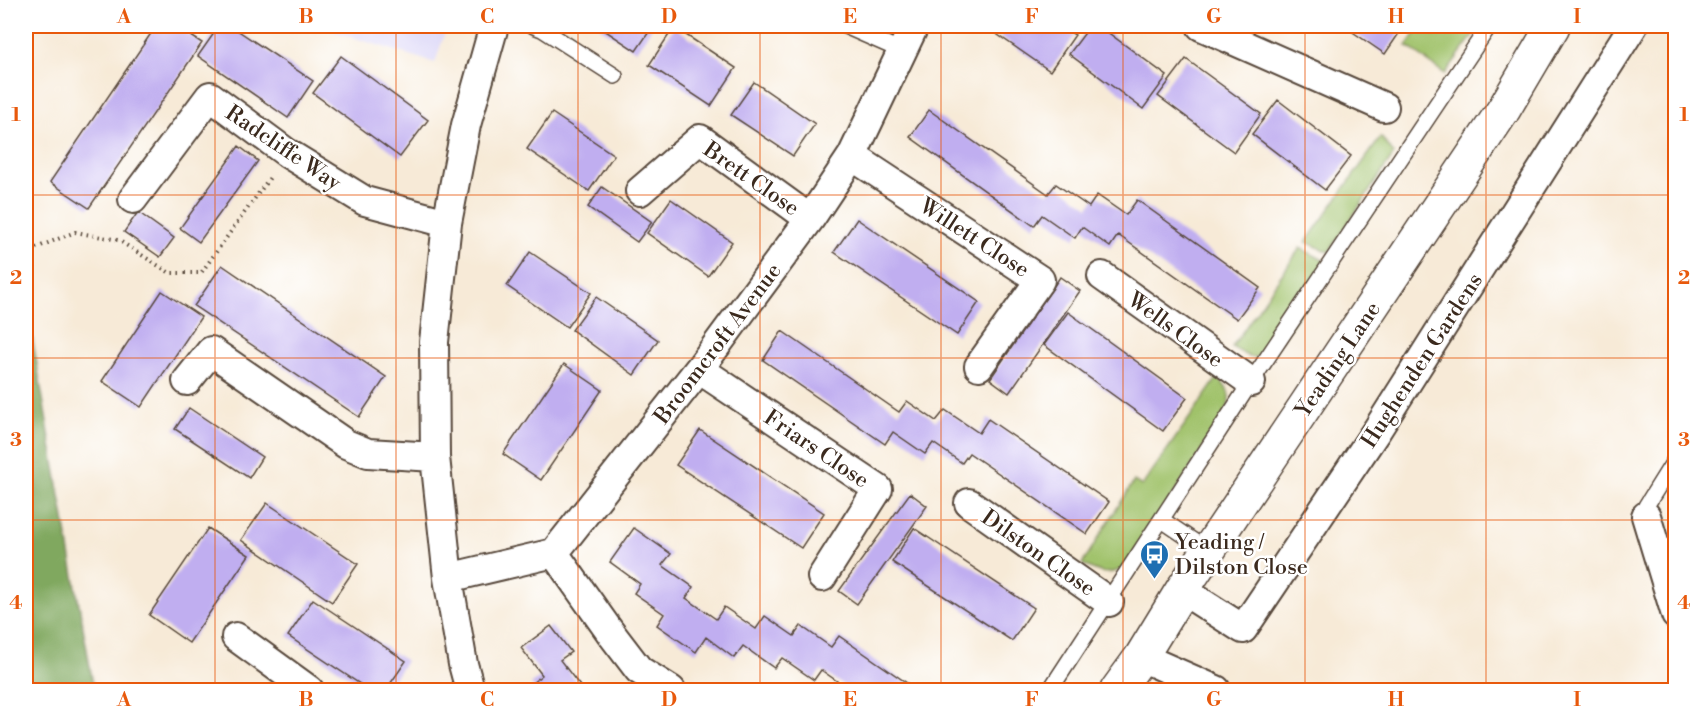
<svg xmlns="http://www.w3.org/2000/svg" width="1701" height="716" font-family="'Libre Bodoni',serif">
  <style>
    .built { fill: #dbd6f7 }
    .green { fill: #a0c26b; stroke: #6e7644; stroke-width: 1.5 }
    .forest { fill: #80a85f; stroke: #5e693e; stroke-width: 1.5 }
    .building { fill: #c0aef0 }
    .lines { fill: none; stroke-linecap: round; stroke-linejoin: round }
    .service-casing { stroke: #57473a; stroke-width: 18 }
    .minor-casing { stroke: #57473a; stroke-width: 32 }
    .tertiary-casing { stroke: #57473a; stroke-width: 36 }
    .path { stroke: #57473a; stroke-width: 4; stroke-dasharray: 1.5 4.5; stroke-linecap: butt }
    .service { stroke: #fff; stroke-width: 15 }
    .minor { stroke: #fff; stroke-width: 28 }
    .tertiary { stroke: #fff; stroke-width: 33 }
    .grid { fill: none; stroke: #e8590c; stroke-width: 1.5; stroke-opacity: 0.55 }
    .labels { text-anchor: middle; stroke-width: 5; stroke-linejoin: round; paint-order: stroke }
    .street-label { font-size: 22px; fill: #3b2a1e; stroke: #fff }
    .poi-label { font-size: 22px; fill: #3b2a1e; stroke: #fff; text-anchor: start }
    .neatline { fill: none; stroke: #e8590c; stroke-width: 2 }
    .grid-label { font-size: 20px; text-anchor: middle; font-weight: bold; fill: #e8590c }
  </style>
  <rect width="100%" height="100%" fill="#fff"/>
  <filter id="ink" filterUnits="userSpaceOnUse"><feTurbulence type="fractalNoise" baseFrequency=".0167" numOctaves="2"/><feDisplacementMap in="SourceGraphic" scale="12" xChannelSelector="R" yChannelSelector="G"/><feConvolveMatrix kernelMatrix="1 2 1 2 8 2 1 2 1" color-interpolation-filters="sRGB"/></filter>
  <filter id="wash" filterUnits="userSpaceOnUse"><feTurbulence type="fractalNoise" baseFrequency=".008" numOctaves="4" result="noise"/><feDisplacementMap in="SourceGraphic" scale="24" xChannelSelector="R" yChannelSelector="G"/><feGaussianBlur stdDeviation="1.35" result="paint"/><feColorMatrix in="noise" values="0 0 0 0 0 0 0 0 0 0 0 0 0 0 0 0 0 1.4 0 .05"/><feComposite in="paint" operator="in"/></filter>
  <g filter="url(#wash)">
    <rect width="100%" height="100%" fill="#f7ead7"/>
    <path class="built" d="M316 26H447L435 63Z"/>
    <path class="green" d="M1421 26H1480L1445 74 1407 46Z
      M1381 137 1394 154 1329 252 1306 242Z
      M1300 248 1333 265 1274 351 1258 357H1249L1232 347Z
      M1218 377C1228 389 1232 395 1227 410L1128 567C1107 576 1101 574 1082 564L1134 481 1142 486Z"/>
    <path class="forest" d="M26 313H28L94 690H26Z"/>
    <g id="blocks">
      <path class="building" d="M156 26H176L202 43 89 208 50 182Z
        M219 26H231L313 81 288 118 198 56Z
        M598 26H653L636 51Z
        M985 26H1061L1075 35 1050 71Z
        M1090 26H1099L1167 76 1143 109 1069 54Z
        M1344 26H1404L1385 54Z
        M674 27 736 68 711 106 649 65Z
        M341 56 428 120 400 157 313 93Z
        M1186 59 1261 114 1234 152 1158 96Z
        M754 82 815 124 793 156 731 115Z
        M1278 100 1351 156 1325 190 1252 134Z
        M929 110 1048 194 1056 184 1089 207 1097 195 1126 215 1137 200 1260 288 1237 319 1118 235 1110 247 1082 227 1075 238 1042 215 1034 226 910 137Z
        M552 113 614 155 589 191 527 149Z
        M239 146 258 161 199 242 180 228Z
        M602 187 652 222 637 242 588 207Z
        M671 199 732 242 708 276 647 233Z
        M138 212 174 238 160 257 124 232Z
        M857 219 979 302 957 335 834 252Z
        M530 252 591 293 567 327 507 286Z
        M222 265 386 377 359 417 194 306Z
        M1060 277 1080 291 1009 393 990 379Z
        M162 291 201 317 141 407 102 381Z
        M596 297 658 340 634 375 572 330Z
        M1068 312 1187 398 1163 431 1044 345Z
        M782 331 899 412 907 401 936 421 945 410 979 433 988 419 1109 502 1087 534 969 453 962 463 933 443 925 454 893 432 885 444 763 360Z
        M564 364 602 390 541 480 503 454Z
        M189 408 262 457 249 478 175 429Z
        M700 430 824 513 801 548 676 465Z
        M910 493 927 506 857 604 839 591Z
        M267 503 358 564 332 602 241 540Z
        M208 528 249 555 189 643 149 615Z
        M634 528 671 554 662 565 693 587 686 598 716 619 724 607 756 629 765 616 794 636 801 626 831 647 839 636 917 690H850L821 670 814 680 782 658 774 668 743 646 734 658 706 637 696 652 657 625 664 614 634 593 640 584 610 562Z
        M914 528 1034 608 1012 641 892 562Z
        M313 599 406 661 386 690H369L288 636Z
        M551 626 571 652 560 660 583 690H536L531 684 542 675 521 648Z"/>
    </g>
  </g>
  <g filter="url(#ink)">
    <use href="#blocks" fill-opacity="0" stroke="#57473a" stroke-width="1.5"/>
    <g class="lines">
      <defs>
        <path id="service" d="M534 26 542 29 615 76
          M845 26 902 51
          M1646 516V506L1676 458
          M1162 520 1208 551
          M1050 690 1251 382 1489 26"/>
        <path id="minor" d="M1201 26 1384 107
          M852 156 1040 280 979 366
          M640 191 700 139 810 219
          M133 199 210 96 287 153 365 201 447 223
          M1102 276 1251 382
          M699 369 878 489 822 577
          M187 381 211 351 346 444 368 453 435 457
          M969 503 1109 602
          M1646 516 1676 615
          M554 553 610 632 639 670 671 690
          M448 578 554 553 699 369 810 219 852 156 914 26
          M1182 590 1243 629 1377 430 1633 26
          M236 637 309 690
          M1141 657 1216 690
          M470 690 463 664 448 578 435 457 434 342 447 223 466 125 494 26"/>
        <path id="tertiary" d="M1117 690 1141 657 1182 590 1504 109 1553 26"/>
      </defs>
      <use href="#service" class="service-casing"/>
      <use href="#minor" class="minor-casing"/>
      <use href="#tertiary" class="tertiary-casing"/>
      <path class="path" d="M26 263 36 248 75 232 118 240 170 273H201L271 176"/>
      <use href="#service" class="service"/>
      <use href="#minor" class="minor"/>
      <use href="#tertiary" class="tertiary"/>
    </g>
  </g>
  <path class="grid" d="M215 26V690M396 26V690M578 26V690M760 26V690M941 26V690M1123 26V690M1305 26V690M1486 26V690M26 195H1676M26 358H1676M26 520H1676"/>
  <defs>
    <symbol id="bus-pin" viewBox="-11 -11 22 30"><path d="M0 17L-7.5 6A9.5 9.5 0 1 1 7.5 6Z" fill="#1f6fb2" stroke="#fff"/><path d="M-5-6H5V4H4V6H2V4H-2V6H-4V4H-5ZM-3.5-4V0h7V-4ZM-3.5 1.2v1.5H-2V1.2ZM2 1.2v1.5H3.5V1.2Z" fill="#fff"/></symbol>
  </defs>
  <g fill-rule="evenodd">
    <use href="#bus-pin" x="1138" y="538" width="33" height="45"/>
  </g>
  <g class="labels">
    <g class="street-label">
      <text transform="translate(284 147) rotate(34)" y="8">Radcliffe Way</text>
      <text transform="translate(752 178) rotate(35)" y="8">Brett Close</text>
      <text transform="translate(975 237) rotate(33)" y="8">Willett Close</text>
      <text transform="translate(1176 329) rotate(36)" y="8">Wells Close</text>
      <text transform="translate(717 343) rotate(-53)" y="8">Broomcroft Avenue</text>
      <text transform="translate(1337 359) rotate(-56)" y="8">Yeading Lane</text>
      <text transform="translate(1421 360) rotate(-57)" y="8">Hughenden Gardens</text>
      <text transform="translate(817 448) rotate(34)" y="8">Friars Close</text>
      <text transform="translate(1039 552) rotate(35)" y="8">Dilston Close</text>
    </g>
    <g class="poi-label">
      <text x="1175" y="549">Yeading /<tspan x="1175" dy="25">Dilston Close</tspan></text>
    </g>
  </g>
  <rect width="1701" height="716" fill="none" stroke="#fff" stroke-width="66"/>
  <rect x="33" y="33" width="1635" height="650" class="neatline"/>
  <g class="grid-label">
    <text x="124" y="23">A</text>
    <text x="306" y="23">B</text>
    <text x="487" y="23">C</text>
    <text x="669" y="23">D</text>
    <text x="850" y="23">E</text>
    <text x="1032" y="23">F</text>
    <text x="1214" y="23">G</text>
    <text x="1396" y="23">H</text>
    <text x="1577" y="23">I</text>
    <text x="16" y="121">1</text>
    <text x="1684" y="121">1</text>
    <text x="16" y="284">2</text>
    <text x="1684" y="284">2</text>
    <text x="16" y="446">3</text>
    <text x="1684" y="446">3</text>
    <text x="16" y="609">4</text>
    <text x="1684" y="609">4</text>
    <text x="124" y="706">A</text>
    <text x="306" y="706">B</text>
    <text x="487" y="706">C</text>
    <text x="669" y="706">D</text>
    <text x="850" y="706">E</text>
    <text x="1032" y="706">F</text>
    <text x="1214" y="706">G</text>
    <text x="1396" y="706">H</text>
    <text x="1577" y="706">I</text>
  </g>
</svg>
